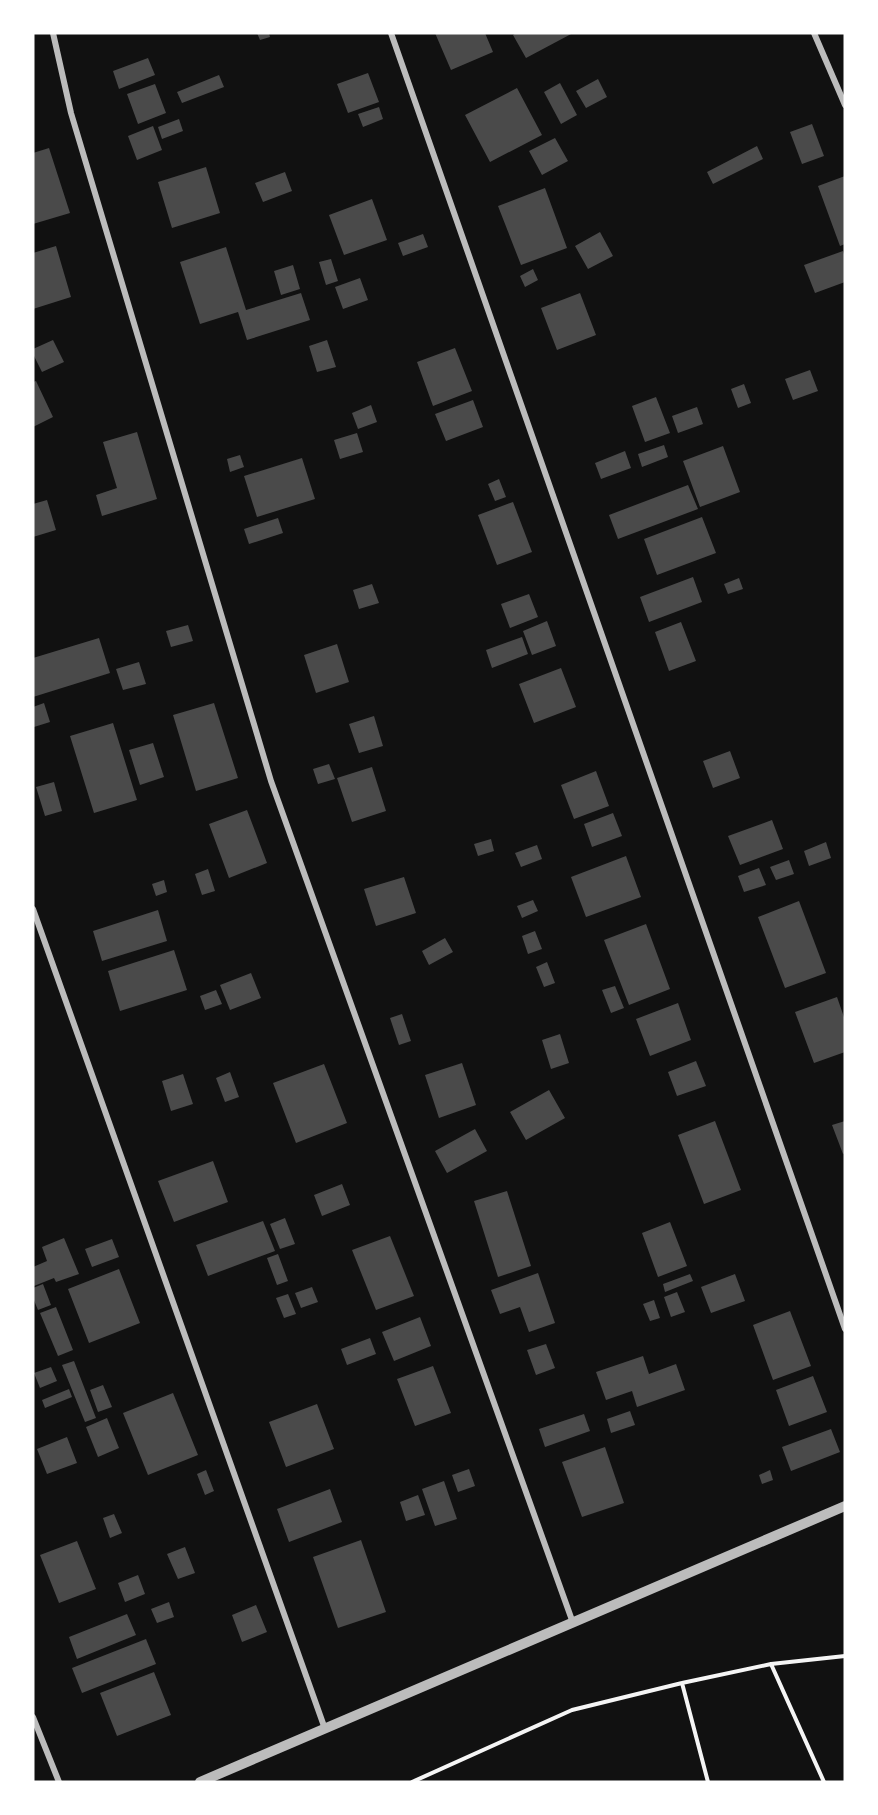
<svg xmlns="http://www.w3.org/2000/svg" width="878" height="1815" font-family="'Source Sans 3',sans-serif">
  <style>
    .building { fill: #4a4a4a }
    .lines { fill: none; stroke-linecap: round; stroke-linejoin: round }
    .path { stroke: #f5f5f5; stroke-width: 4 }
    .minor { stroke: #bcbcbc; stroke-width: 6 }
    .tertiary { stroke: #bcbcbc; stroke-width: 10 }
  </style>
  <rect width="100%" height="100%" fill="#111"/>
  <path class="building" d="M257 33H269L270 37 260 40Z
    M435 33H485L493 52 451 70Z
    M516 33H573L526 58 513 35Z
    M148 58 155 75 119 89 113 71Z
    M368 73 379 102 348 113 337 84Z
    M219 75 224 87 182 103 177 92Z
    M598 79 607 97 586 108 576 91Z
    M560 83 577 115 561 124 544 92Z
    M155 84 166 113 138 124 127 94Z
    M517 88 542 135 490 162 465 115Z
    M379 107 383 119 363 127 358 114Z
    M179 119 183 131 162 139 158 127Z
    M812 124 824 156 802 164 790 132Z
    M153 126 162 150 137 160 128 136Z
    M555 138 568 161 542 175 529 151Z
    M757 146 763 159 713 184 707 172Z
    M49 148 70 213 33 224V153Z
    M206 167 220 213 172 228 158 182Z
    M285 172 292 191 263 202 255 183Z
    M845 176V244L840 246 818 186Z
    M545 188 567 248 521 265 498 206Z
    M372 199 387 240 344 255 329 215Z
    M600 232 613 256 588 269 575 246Z
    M423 234 428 247 403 256 398 243Z
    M56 246 71 297 33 309V253Z
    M226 247 246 310 301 293 310 320 247 340 238 312 200 324 180 262Z
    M843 251 845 257V282L815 293 804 265Z
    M331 259 338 281 326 285 319 262Z
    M293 265 300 289 281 295 274 271Z
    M533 269 538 280 525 287 520 276Z
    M360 278 368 300 343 309 335 287Z
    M580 293 596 335 557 350 541 308Z
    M53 340 64 362 42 372 33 354V349Z
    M327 340 336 367 317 372 309 346Z
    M455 348 472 391 433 406 417 362Z
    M810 370 818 391 793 400 785 379Z
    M36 381 53 417 33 427V382Z
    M744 384 751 403 738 408 731 389Z
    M656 397 670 433 645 442 632 406Z
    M473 400 483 427 446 441 435 414Z
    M371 405 377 422 358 429 352 413Z
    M697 407 703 424 678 433 672 416Z
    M137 432 157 499 102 516 96 495 117 488 103 442Z
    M357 433 363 452 340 459 334 440Z
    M664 445 668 457 642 467 638 454Z
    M723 446 740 492 700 507 683 461Z
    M625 451 631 468 601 479 595 463Z
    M240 455 244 467 230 472 227 459Z
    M302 458 315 499 257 517 244 476Z
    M499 479 506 497 495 501 488 484Z
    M688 485 698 509 618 539 609 515Z
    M47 500 56 530 33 537V504Z
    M513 502 532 552 497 565 478 515Z
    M702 517 716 553 657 575 644 539Z
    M278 518 283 533 249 544 244 529Z
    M693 577 702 602 649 622 640 597Z
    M739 578 743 589 728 594 724 584Z
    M372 584 379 603 359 609 353 590Z
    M529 594 538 617 510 628 501 604Z
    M547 621 556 646 532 655 523 631Z
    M681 622 696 661 669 671 655 632Z
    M188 625 193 641 171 647 166 631Z
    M522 637 528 654 492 668 486 650Z
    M99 638 110 673 33 697V658Z
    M337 644 349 682 316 693 304 655Z
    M139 662 146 684 123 690 116 669Z
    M561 668 576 707 534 723 519 684Z
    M44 703 50 722 34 727 33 707Z
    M214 703 238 778 196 791 173 715Z
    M374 716 383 746 359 753 349 724Z
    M113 723 137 800 94 813 70 736Z
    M153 743 164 777 140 785 129 750Z
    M730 751 740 778 713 788 703 761Z
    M329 764 335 779 318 784 313 769Z
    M372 767 386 811 352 822 337 778Z
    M596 771 609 806 574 819 561 785Z
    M54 782 62 811 45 816 36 787Z
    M247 810 267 863 229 878 209 824Z
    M613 813 622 836 592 847 584 824Z
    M772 820 783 849 740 865 728 836Z
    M491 839 494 851 478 856 474 844Z
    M826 842 831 858 809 866 804 851Z
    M537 845 542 859 521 867 515 853Z
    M626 856 641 897 586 917 571 877Z
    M789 860 794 874 776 880 770 867Z
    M759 868 766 885 744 892 738 876Z
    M208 869 215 891 202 895 195 874Z
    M404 877 416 913 376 926 364 889Z
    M164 880 167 892 156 896 152 884Z
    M533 900 538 911 522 918 517 906Z
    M799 901 826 973 785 988 758 917Z
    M158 910 167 941 102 961 93 931Z
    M646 924 670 989 629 1005 604 940Z
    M535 931 542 949 528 954 522 936Z
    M445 938 453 952 429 965 422 951Z
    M174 950 187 990 120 1011 108 971Z
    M547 962 555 983 544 987 536 967Z
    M251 973 261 998 230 1010 220 985Z
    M615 986 624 1008 611 1013 602 990Z
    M216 990 222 1004 205 1010 200 996Z
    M837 997 845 1020V1052L814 1063 795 1012Z
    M678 1003 691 1040 650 1056 636 1019Z
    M402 1014 411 1041 399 1045 390 1018Z
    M560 1034 569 1063 551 1069 542 1040Z
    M696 1061 706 1086 677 1096 668 1072Z
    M462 1063 476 1105 439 1118 425 1075Z
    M324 1064 347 1123 296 1143 273 1083Z
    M230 1072 239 1097 225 1102 216 1078Z
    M183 1074 193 1104 171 1111 162 1081Z
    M549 1090 565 1118 526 1140 510 1112Z
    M715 1121 741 1190 704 1204 678 1135Z
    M845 1121V1153L843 1154 832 1125Z
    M475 1129 487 1151 447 1173 435 1151Z
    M213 1161 228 1202 174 1222 158 1181Z
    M342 1184 350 1205 322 1216 314 1195Z
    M507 1191 531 1266 498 1277 474 1201Z
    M285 1218 295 1244 280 1249 270 1224Z
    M263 1221 275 1251 208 1276 196 1245Z
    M670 1222 687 1266 658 1277 642 1233Z
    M390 1236 414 1296 376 1310 352 1250Z
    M64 1238 79 1274 56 1282 54 1278 34 1286 33 1267 47 1261 42 1247Z
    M112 1239 119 1257 92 1267 85 1249Z
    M278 1254 288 1281 277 1285 267 1258Z
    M119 1269 140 1323 89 1343 68 1289Z
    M538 1273 555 1323 529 1332 520 1307 500 1314 491 1290Z
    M690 1274 693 1281 665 1292 663 1284Z
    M735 1274 745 1301 711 1313 701 1287Z
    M43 1284 51 1305 38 1310 33 1298V1288Z
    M312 1287 318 1302 301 1308 295 1293Z
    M677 1292 685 1312 671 1317 664 1297Z
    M288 1294 296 1314 284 1318 276 1298Z
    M654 1300 660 1318 650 1321 643 1304Z
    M56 1307 73 1350 58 1356 40 1313Z
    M790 1311 811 1366 773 1380 753 1325Z
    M420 1317 431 1346 394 1361 382 1332Z
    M370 1338 376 1354 347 1365 341 1349Z
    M546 1344 555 1368 536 1375 527 1350Z
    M643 1356 649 1374 676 1364 685 1390 637 1407 632 1391 606 1400 596 1372Z
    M74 1361 96 1418 85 1422 62 1365Z
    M433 1366 451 1413 415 1426 397 1379Z
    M51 1367 57 1381 40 1388 34 1373Z
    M813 1376 827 1412 789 1426 776 1390Z
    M103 1385 112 1407 98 1412 90 1390Z
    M69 1389 72 1397 45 1408 42 1400Z
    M173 1393 198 1455 148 1475 123 1413Z
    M317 1404 334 1449 286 1467 269 1422Z
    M630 1411 635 1425 611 1433 607 1419Z
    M584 1414 590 1431 545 1447 539 1429Z
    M107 1418 119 1448 98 1457 86 1427Z
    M831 1429 840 1452 791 1471 782 1447Z
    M67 1437 77 1463 47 1474 37 1449Z
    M605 1447 624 1503 582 1517 562 1462Z
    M469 1469 475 1486 458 1492 452 1475Z
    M206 1470 214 1491 205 1495 197 1474Z
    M770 1470 773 1480 762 1484 759 1475Z
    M444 1481 457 1519 435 1526 422 1489Z
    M330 1489 342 1522 289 1542 277 1509Z
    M418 1495 425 1515 406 1521 400 1502Z
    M114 1514 122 1533 110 1538 103 1518Z
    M361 1540 386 1612 338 1628 313 1557Z
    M77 1541 96 1589 59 1603 40 1555Z
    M185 1547 195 1573 178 1579 167 1554Z
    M138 1575 145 1594 125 1602 118 1583Z
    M169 1602 174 1617 157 1623 151 1609Z
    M256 1605 267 1632 242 1642 232 1615Z
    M127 1614 136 1635 77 1659 69 1637Z
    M146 1639 156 1664 82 1693 72 1668Z
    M154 1672 171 1715 117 1736 100 1693Z"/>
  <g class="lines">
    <path class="path" d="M771 1664 824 1782
      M682 1683 708 1782
      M412 1782 572 1710 682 1683 771 1664 845 1656"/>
    <path class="minor" d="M53 33 71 113 271 781 573 1623
      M391 33 845 1329
      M814 33 845 105
      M33 909 325 1729
      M33 1717 59 1782"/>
    <path class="tertiary" d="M200 1782 845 1506"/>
  </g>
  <rect width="878" height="1815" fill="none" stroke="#ffffff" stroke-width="69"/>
</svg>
